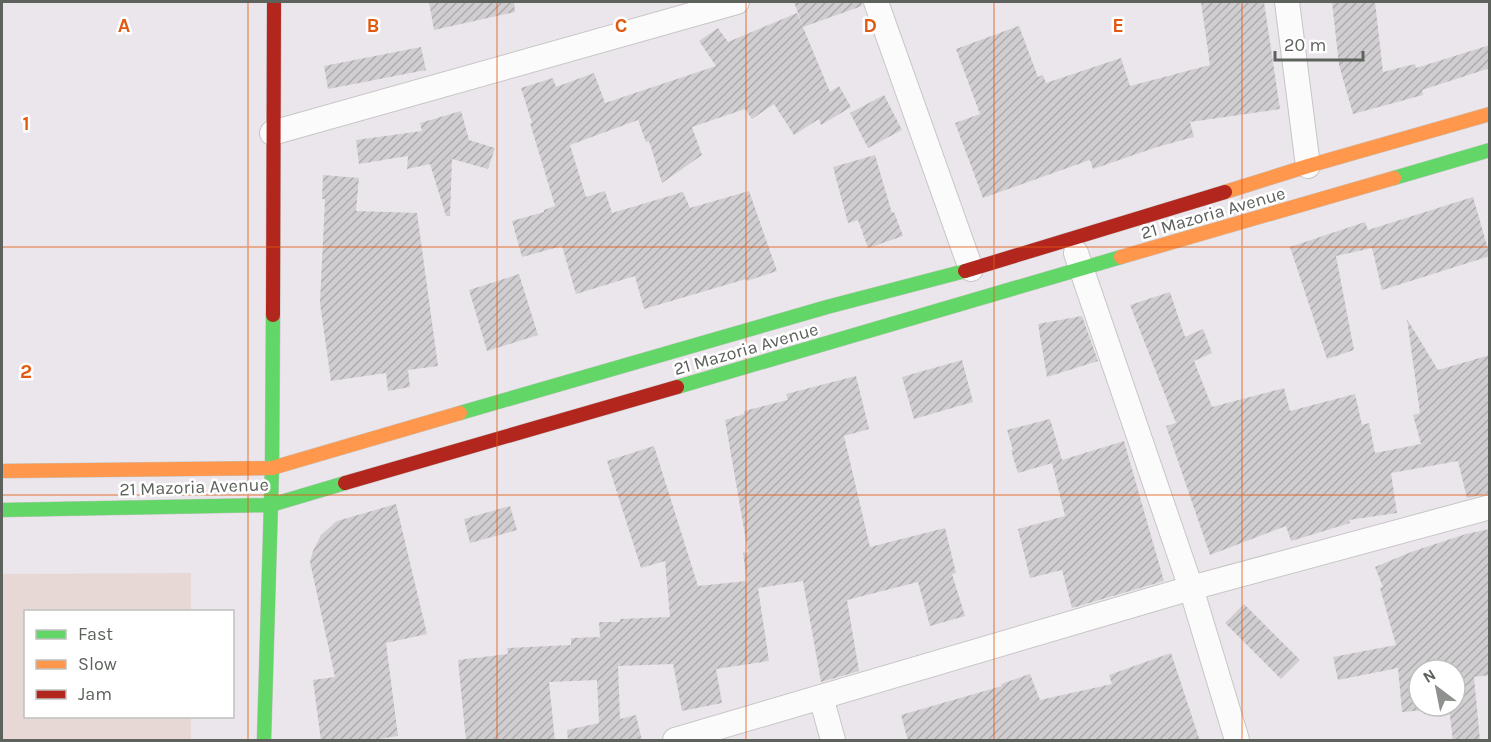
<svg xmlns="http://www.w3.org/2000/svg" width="1491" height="742" font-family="Karla,sans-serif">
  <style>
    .garden { fill: #e7d8d5 }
    .building { fill: url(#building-hatch); fill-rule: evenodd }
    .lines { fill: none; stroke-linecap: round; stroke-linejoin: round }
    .street-casing { stroke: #c7c6c6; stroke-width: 26 }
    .fast-casing { stroke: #c6c6c6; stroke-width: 15 }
    .slow-casing { stroke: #c6c6c6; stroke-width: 15 }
    .jam-casing { stroke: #c6c6c6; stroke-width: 15 }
    .street { stroke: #fcfbfc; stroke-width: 24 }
    .fast { stroke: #63d668; stroke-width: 14 }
    .slow { stroke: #ff974d; stroke-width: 14 }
    .jam { stroke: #b3261e; stroke-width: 14 }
    .grid { fill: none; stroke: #e15a10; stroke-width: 1.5; stroke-opacity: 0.55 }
    .labels { text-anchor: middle; stroke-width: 5; stroke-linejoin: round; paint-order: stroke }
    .street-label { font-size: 18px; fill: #5d635c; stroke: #fff }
    .grid-label { font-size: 20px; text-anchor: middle; font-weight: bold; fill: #e15a10; stroke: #fff; stroke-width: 5; stroke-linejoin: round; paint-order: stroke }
  </style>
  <defs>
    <pattern id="building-hatch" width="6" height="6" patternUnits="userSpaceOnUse" patternTransform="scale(1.5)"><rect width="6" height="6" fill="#d1ced1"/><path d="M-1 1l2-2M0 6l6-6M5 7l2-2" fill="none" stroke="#adabad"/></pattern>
  </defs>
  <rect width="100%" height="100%" fill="#ebe6eb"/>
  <path class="garden" d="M191 573V611L26 612V716L191 717V740H2V574Z"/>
  <path class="building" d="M429 2H514L515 12 434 30Z
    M794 2H862V6L803 27Z
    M1201 2H1264L1280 109 1190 122 1194 137 1157 147 1093 169 1090 160 983 198 955 123 980 114 956 49 1019 26 1038 77 1043 75 1046 83 1121 58 1130 86 1210 65Z
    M1332 2H1375L1383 72 1415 64 1416 68 1490 45V68L1422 90 1423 95 1353 114 1339 65Z
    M797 13 830 92 839 86 851 107 821 125 819 119 794 135 774 104 752 119 745 109 692 127 702 155 662 183 649 141 646 142 638 120 570 145 586 197 605 191 612 213 683 192 690 208 749 191 777 271 747 281 746 279 644 309 635 276 576 294 562 246 522 257 512 221 544 212V210L555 206 530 123H532L521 88 553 78 556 87 594 73 605 103 716 66 699 41 718 28 728 42Z
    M421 47 426 70 328 89 324 66Z
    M884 95 902 130 868 148 850 113Z
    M461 111 469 140 495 148 488 169 452 159 450 216H446L430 164 407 169 408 156 359 164 356 140 422 131 420 123Z
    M875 155 892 213 894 212 903 236 868 248 858 220 848 223 833 167Z
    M323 175 359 178 356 211 417 213 438 366 408 370 410 387 388 391 386 373 331 381 320 303 325 199H322Z
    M1473 197 1490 256 1382 290 1372 248 1336 256 1354 350 1327 359 1290 247 1365 222 1368 230Z
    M519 274 538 335 487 351 469 290Z
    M1170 292 1185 337 1203 329 1212 353 1194 361 1212 407 1284 388 1290 411 1355 394 1362 425 1369 423 1375 453 1421 444 1413 415 1420 413 1407 319 1438 370 1490 355V493L1467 498 1458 461 1391 473 1397 513 1349 520 1350 523 1291 541 1286 526 1210 555 1166 426 1176 423 1130 305Z
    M1082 316 1098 361 1047 377 1038 324Z
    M962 360 973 402 914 419 902 377Z
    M856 376 869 429 844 436 870 547 945 528 956 573 952 574 965 616 930 626 918 582 847 600 859 671 821 682 803 581 758 588 769 661 716 669 722 703 682 711 673 664 618 666 620 719 636 715 642 741H568L567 730 599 723 597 680 549 682 555 741H466L458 660 508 654 507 648 571 645V638L600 637 599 622H620V619L670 617 665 561 641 568 607 461 654 446 698 586 747 581 743 553 748 552 725 420 744 414V411L788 400 786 394Z
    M1050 419 1062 460 1124 441 1164 581 1072 608 1062 570 1030 578 1018 529 1065 516 1052 463 1018 473 1011 450H1013L1007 430Z
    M396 504 427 634 386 643 398 736 366 741H321L313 680 335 677 310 562 313 551 321 535 337 521Z
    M510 506 517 530 470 543 464 519Z
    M1490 529V675L1474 677 1480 741H1453L1449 708 1402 712 1398 668 1338 680 1333 657 1396 645 1380 588 1383 587 1375 567 1411 552 1466 534ZM1419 670H1455V706H1419Z
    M1244 604 1300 660 1281 679 1225 623Z
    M1171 653 1200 741H908L901 715 1002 686 1001 684 1030 674 1040 700 1112 684 1109 675Z"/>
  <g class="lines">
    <defs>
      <path id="street" d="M876 2 971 269
        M1287 2 1308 166
        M272 133 737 2
        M1076 253 1191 588 1237 740
        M821 697 833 740
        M675 740 1191 588 1490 507"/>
      <path id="fast" d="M1394 178 1490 150
        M677 387 1121 257
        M460 413 827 307 965 271
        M2 510 271 505 345 483
        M264 740 272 468 273 315"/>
      <path id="slow" d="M1225 192 1308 166 1490 114
        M1121 257 1394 178
        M2 471 272 468 460 413"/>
      <path id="jam" d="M965 271 1225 192
        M273 315 274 2
        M345 483 677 387"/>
    </defs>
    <use href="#street" class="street-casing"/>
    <use href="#fast" class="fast-casing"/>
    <use href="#slow" class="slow-casing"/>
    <use href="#jam" class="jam-casing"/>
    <use href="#street" class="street"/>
    <use href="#fast" class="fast"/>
    <use href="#slow" class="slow"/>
    <use href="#jam" class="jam"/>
  </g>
  <path class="grid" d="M248 2V740M497 2V740M746 2V740M994 2V740M1242 2V740M2 247H1490M2 495H1490"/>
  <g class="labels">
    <g class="street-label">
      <text transform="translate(1213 213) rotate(-16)" y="6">21 Mazoria Avenue</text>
      <text transform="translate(746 349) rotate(-16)" y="6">21 Mazoria Avenue</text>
      <text transform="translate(194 487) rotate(-2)" y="6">21 Mazoria Avenue</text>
    </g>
  </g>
  <g class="grid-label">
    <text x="124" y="32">A</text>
    <text x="373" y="32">B</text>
    <text x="621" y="32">C</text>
    <text x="870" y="32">D</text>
    <text x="1118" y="32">E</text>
    <text x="26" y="130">1</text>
    <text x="26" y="378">2</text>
  </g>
  <rect width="1491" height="742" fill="none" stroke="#5d635c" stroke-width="6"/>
  <rect x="24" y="610" width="210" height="108" fill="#ffffff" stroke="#bec1be" stroke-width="1.5"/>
  <rect x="36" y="630" width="30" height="9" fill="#63d668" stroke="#bec1be" stroke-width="1.5"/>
  <text x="78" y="640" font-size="18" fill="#5d635c">Fast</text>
  <rect x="36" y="660" width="30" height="9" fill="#ff974d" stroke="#bec1be" stroke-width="1.5"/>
  <text x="78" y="670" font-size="18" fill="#5d635c">Slow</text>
  <rect x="36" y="690" width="30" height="9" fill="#b3261e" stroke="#bec1be" stroke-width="1.5"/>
  <text x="78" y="700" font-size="18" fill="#5d635c">Jam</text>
  <g transform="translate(1437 688) rotate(328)"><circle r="28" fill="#ffffff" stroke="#bec1be" stroke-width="1.5"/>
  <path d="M0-4.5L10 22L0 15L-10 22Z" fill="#8f918e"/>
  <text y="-9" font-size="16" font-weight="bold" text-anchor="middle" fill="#5d635c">N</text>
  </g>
  <path d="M1275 51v9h88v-9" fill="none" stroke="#5d635c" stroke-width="3"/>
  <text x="1284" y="51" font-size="18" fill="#5d635c" stroke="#ffffff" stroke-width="4.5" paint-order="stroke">20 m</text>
</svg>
